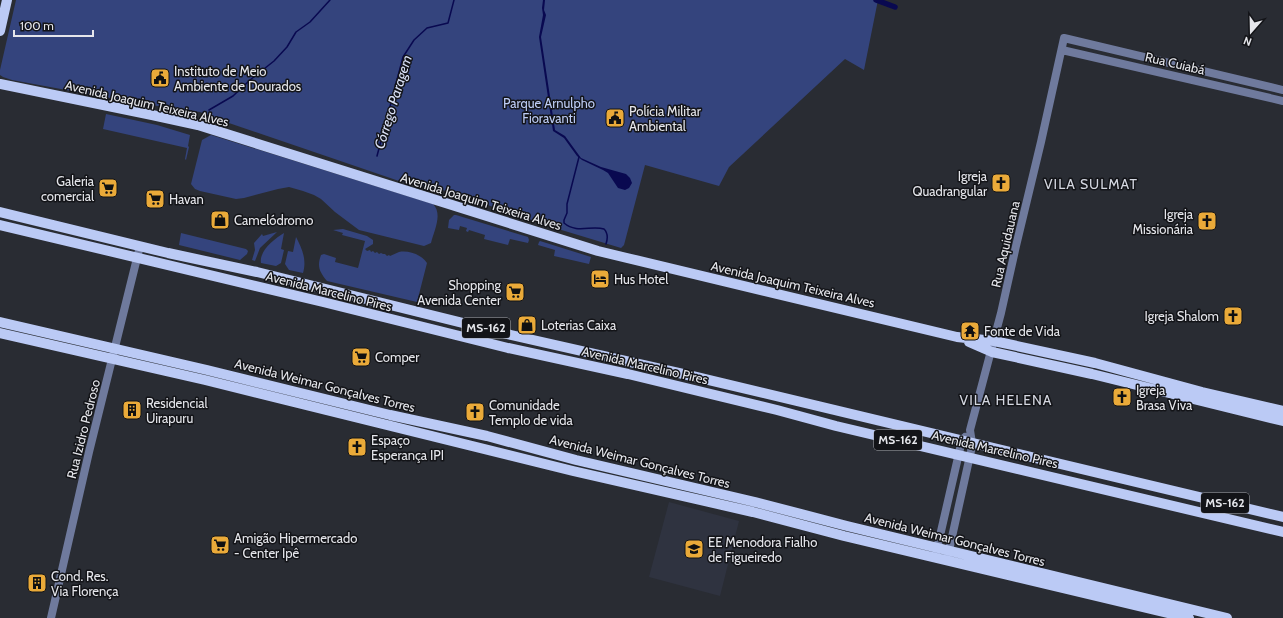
<svg xmlns="http://www.w3.org/2000/svg" width="1283" height="618" font-family="Cabin,sans-serif">
  <style>
    .built { fill: #2f3340 }
    .green { fill: #34447d }
    .water { fill: #090950 }
    .lines { fill: none; stroke-linecap: round; stroke-linejoin: round }
    .stream { stroke: #090950; stroke-width: 1.5 }
    .canal { stroke: #090950; stroke-width: 5.5 }
    .minor { stroke: #6f7a9d; stroke-width: 8 }
    .major { stroke: #bbcaf5; stroke-width: 10 }
    .labels { text-anchor: middle; stroke-width: 3; stroke-linejoin: round; paint-order: stroke }
    .shield { fill: #131418; stroke: #a6a7ac; stroke-width: 1 }
    .shield-label { font-size: 12px; font-weight: bold; fill: #e5e6eb }
    .street-label { font-size: 13px; fill: #e5e6eb; stroke: #131418 }
    .poi-label { font-size: 13px; fill: #e5e6eb; stroke: #131418; text-anchor: start }
    .park-label { font-size: 13px; fill: #bdccf5; stroke: #131418 }
    .water-label { font-size: 14px; font-style: italic; fill: #dbe2f8; stroke: #131418 }
    .neighbourhood-label { font-size: 14px; letter-spacing: 1px; fill: #d4d7e0; stroke: #131418 }
  </style>
  <rect width="100%" height="100%" fill="#292c33"/>
  <path class="built" d="M669 502 739 521 720 596 649 577Z"/>
  <path class="green" d="M16 0H878L864 70 845 59 729 167 719 186 645 165 624 245 621 248 545 225 447 191 399 181 226 122 200 112 137 103 12 80 3 77 0 75V70Z
    M106 114 157 125 190 135 188 146 189 147 186 160 185 159 187 148 103 129Z
    M211 135 433 204C443 214 434 231 431 243L424 246 359 230 335 212 321 199 314 195 303 191 289 187 278 189 244 198 236 199 200 191 195 189 191 184 202 140Z
    M454 215H456L528 237 529 240 528 243 510 239 508 245 484 239 485 235 469 230 468 232 466 231 467 228 460 226 459 230 448 228 449 220Z
    M343 229 367 236 373 240V244L365 249 367 251 370 250 371 252 373 251 375 253 377 252 379 254 381 253 383 254H385L387 256 389 255 390 256C393 255 396 253 399 252 409 250 422 255 427 263L417 302 327 281C319 271 317 266 321 255L324 254 336 258 335 262 358 268 365 241 342 235 343 233 333 230Z
    M277 232 260 248 255 261 252 260 255 250 254 243 262 234 263 236Z
    M181 233 246 249 248 251 247 254 240 260 179 245Z
    M284 233 281 249 284 250 281 263 276 266 261 263C259 251 274 239 284 233Z
    M296 237C302 249 307 259 303 273L289 270 285 264 288 251 293 252Z
    M540 241 591 257 589 264 554 256 555 250 538 245 539 242Z"/>
  <path class="water" d="M543 0H545L544 10 546 15 541 37 555 130 565 136 581 158 601 167 626 174 630 178 632 183 629 188 625 190 618 188 608 173 603 170 582 160 577 156 564 138 553 131 539 37 543 15 542 8Z"/>
  <g class="lines">
    <path class="stream" d="M209 110 233 96 250 80 274 61 287 47 296 32 310 22 330 0
      M377 156 403 57 414 40 427 28 448 23 454 0
      M579 157 567 204V213L564 220V223C577 234 591 225 604 229 608 233 608 238 606 244"/>
    <path class="canal" d="M876 0 895 7"/>
    <path class="minor" d="M1062 50 1283 101
      M936 553 962 440 965 437
      M948 555 971 451 972 443 970 430 1001 313 1016 246 1041 142 1064 38 1283 90
      M51 618 89 452 140 246"/>
    <path class="major" d="M0 31 7 0
      M0 84 152 115 198 125 598 251 627 258 957 337 994 341 1095 363 1202 392 1283 411
      M0 212 168 253 257 272 511 335 692 376 1283 517
      M0 225 323 302 508 348 628 374 777 410 836 426 1283 532
      M0 322 207 370 390 415 487 436 576 460 755 502 847 526 1227 618
      M0 333 205 380 573 471 753 512 844 536 1189 618
      M969 342 992 352 1092 374 1283 421"/>
  </g>
  <defs>
    <symbol id="civic-square" viewBox="-11 -11 22 22"><rect x="-9" y="-9" width="18" height="18" rx="4" fill="#eaaa39" stroke="#131418"/><path d="M-.6-6.5H3V-4.5H.6V-3L4-1V1h2V6H-6V1h2V-1L-.6-3ZM-1.2 2.5V6h2.4V2.5Z" fill="#111"/></symbol>
    <symbol id="church-square" viewBox="-11 -11 22 22"><rect x="-9" y="-9" width="18" height="18" rx="4" fill="#eaaa39" stroke="#131418"/><path d="M-1.2-6h2.4v3.5h3.3v2.4h-3.3V6h-2.4V-.1h-3.3v-2.4h3.3Z" fill="#111"/></symbol>
    <symbol id="supermarket-square" viewBox="-11 -11 22 22"><rect x="-9" y="-9" width="18" height="18" rx="4" fill="#eaaa39" stroke="#131418"/><path d="M-6-5.5h2.5l.6 2H6L4.5 2H-2.5L-4.4-4H-6ZM-1.5 3.2a1.3 1.3 0 1 0 .1 0ZM3 3.2a1.3 1.3 0 1 0 .1 0Z" fill="#111"/></symbol>
    <symbol id="shop-square" viewBox="-11 -11 22 22"><rect x="-9" y="-9" width="18" height="18" rx="4" fill="#eaaa39" stroke="#131418"/><path d="M-5-2.5h2.3a2.7 3.5 0 0 1 5.4 0H5L5.5 6h-11ZM-1.5-2.5h3a1.5 2.3 0 0 0-3 0Z" fill="#111"/></symbol>
    <symbol id="hotel-square" viewBox="-11 -11 22 22"><rect x="-9" y="-9" width="18" height="18" rx="4" fill="#eaaa39" stroke="#131418"/><path d="M-6-4.5h1.5V1H6V5H4.5V3h-9V5H-6ZM-4 0a1.8 1.8 0 1 1 3.6 0ZM.5 0V-2.5h3Q6-2.5 6 0Z" fill="#111"/></symbol>
    <symbol id="temple-square" viewBox="-11 -11 22 22"><rect x="-9" y="-9" width="18" height="18" rx="4" fill="#eaaa39" stroke="#131418"/><path d="M0-6L5-2H3V0L6.5 2.5H4V6H1.5V3h-3V6H-4V2.5H-6.5L-3 0V-2H-5Z" fill="#111"/></symbol>
    <symbol id="building-square" viewBox="-11 -11 22 22"><rect x="-9" y="-9" width="18" height="18" rx="4" fill="#eaaa39" stroke="#131418"/><path d="M-4-6H4V6H1V3H-1V6H-4ZM-2.5-4.3h1.7v1.8h-1.7ZM.8-4.3h1.7v1.8H.8ZM-2.5-1h1.7V.8h-1.7ZM.8-1h1.7V.8H.8Z" fill="#111"/></symbol>
    <symbol id="school-square" viewBox="-11 -11 22 22"><rect x="-9" y="-9" width="18" height="18" rx="4" fill="#eaaa39" stroke="#131418"/><path d="M0-5L7-2L0 1L-7-2ZM-4 1L0 2.5L4 1V4Q0 6-4 4Z" fill="#111"/></symbol>
  </defs>
  <g fill-rule="evenodd">
    <use href="#civic-square" x="149" y="67" width="22" height="22"/>
    <use href="#civic-square" x="604" y="107" width="22" height="22"/>
    <use href="#church-square" x="990" y="172" width="22" height="22"/>
    <use href="#supermarket-square" x="97" y="177" width="22" height="22"/>
    <use href="#supermarket-square" x="144" y="188" width="22" height="22"/>
    <use href="#shop-square" x="209" y="209" width="22" height="22"/>
    <use href="#church-square" x="1196" y="210" width="22" height="22"/>
    <use href="#hotel-square" x="589" y="268" width="22" height="22"/>
    <use href="#supermarket-square" x="504" y="281" width="22" height="22"/>
    <use href="#church-square" x="1222" y="305" width="22" height="22"/>
    <use href="#shop-square" x="516" y="314" width="22" height="22"/>
    <use href="#temple-square" x="959" y="320" width="22" height="22"/>
    <use href="#supermarket-square" x="350" y="346" width="22" height="22"/>
    <use href="#church-square" x="1111" y="386" width="22" height="22"/>
    <use href="#building-square" x="121" y="399" width="22" height="22"/>
    <use href="#church-square" x="464" y="401" width="22" height="22"/>
    <use href="#church-square" x="346" y="436" width="22" height="22"/>
    <use href="#supermarket-square" x="209" y="534" width="22" height="22"/>
    <use href="#school-square" x="683" y="538" width="22" height="22"/>
    <use href="#building-square" x="26" y="572" width="22" height="22"/>
  </g>
  <g class="labels">
    <g class="shield">
      <rect x="462" y="318" width="48" height="20" rx="3"/>
      <rect x="874" y="430" width="48" height="20" rx="3"/>
      <rect x="1201" y="493" width="48" height="20" rx="3"/>
    </g>
    <g class="shield-label">
      <text x="486" y="332">MS-162</text>
      <text x="898" y="444">MS-162</text>
      <text x="1225" y="507">MS-162</text>
    </g>
    <g class="street-label">
      <text transform="translate(1175 63) rotate(13)" y="5">Rua Cuiabá</text>
      <text transform="translate(147 103) rotate(13)" y="5">Avenida Joaquim Teixeira Alves</text>
      <text transform="translate(481 201) rotate(17)" y="5">Avenida Joaquim Teixeira Alves</text>
      <text transform="translate(1005 244) rotate(-77)" y="5">Rua Aquidauana</text>
      <text transform="translate(793 284) rotate(13)" y="5">Avenida Joaquim Teixeira Alves</text>
      <text transform="translate(329 291) rotate(14)" y="5">Avenida Marcelino Pires</text>
      <text transform="translate(645 365) rotate(13)" y="5">Avenida Marcelino Pires</text>
      <text transform="translate(325 385) rotate(14)" y="5">Avenida Weimar Gonçalves Torres</text>
      <text transform="translate(83 429) rotate(-76)" y="5">Rua Izidro Pedroso</text>
      <text transform="translate(995 449) rotate(13)" y="5">Avenida Marcelino Pires</text>
      <text transform="translate(640 461) rotate(14)" y="5">Avenida Weimar Gonçalves Torres</text>
      <text transform="translate(955 539) rotate(14)" y="5">Avenida Weimar Gonçalves Torres</text>
    </g>
    <g class="poi-label">
      <text x="174" y="76">Instituto de Meio<tspan x="174" dy="15">Ambiente de Dourados</tspan></text>
      <text x="629" y="116">Polícia Militar<tspan x="629" dy="15">Ambiental</tspan></text>
      <text x="987" y="181" text-anchor="end">Igreja<tspan x="987" dy="15">Quadrangular</tspan></text>
      <text x="94" y="186" text-anchor="end">Galeria<tspan x="94" dy="15">comercial</tspan></text>
      <text x="169" y="204">Havan</text>
      <text x="1193" y="219" text-anchor="end">Igreja<tspan x="1193" dy="15">Missionária</tspan></text>
      <text x="234" y="225">Camelódromo</text>
      <text x="614" y="284">Hus Hotel</text>
      <text x="501" y="290" text-anchor="end">Shopping<tspan x="501" dy="15">Avenida Center</tspan></text>
      <text x="1219" y="321" text-anchor="end">Igreja Shalom</text>
      <text x="541" y="330">Loterias Caixa</text>
      <text x="984" y="336">Fonte de Vida</text>
      <text x="375" y="362">Comper</text>
      <text x="1136" y="395">Igreja<tspan x="1136" dy="15">Brasa Viva</tspan></text>
      <text x="146" y="408">Residencial<tspan x="146" dy="15">Uirapuru</tspan></text>
      <text x="489" y="410">Comunidade<tspan x="489" dy="15">Templo de vida</tspan></text>
      <text x="371" y="445">Espaço<tspan x="371" dy="15">Esperança IPI</tspan></text>
      <text x="234" y="543">Amigão Hipermercado<tspan x="234" dy="15">- Center Ipê</tspan></text>
      <text x="708" y="547">EE Menodora Fialho<tspan x="708" dy="15">de Figueiredo</tspan></text>
      <text x="51" y="581">Cond. Res.<tspan x="51" dy="15">Via Florença</tspan></text>
    </g>
    <g class="park-label">
      <text x="549" y="108">Parque Arnulpho<tspan x="549" dy="15">Fioravanti</tspan></text>
    </g>
    <g class="water-label">
      <text transform="translate(393 102) rotate(-73)" y="5">Córrego Paragem</text>
    </g>
    <g class="neighbourhood-label">
      <text x="1091" y="189">VILA SULMAT</text>
      <text x="1006" y="405">VILA HELENA</text>
    </g>
  </g>
  <g transform="translate(1251 32) rotate(200)" stroke="#131418" stroke-width="3" paint-order="stroke">
  <path d="M0-3L7 15L0 10L-7 15Z" fill="#e5e6eb"/>
  <text y="-6" font-size="11" font-weight="bold" text-anchor="middle" fill="#e5e6eb">N</text>
  </g>
  <path d="M14 30v6h79v-6" fill="none" stroke="#e5e6eb" stroke-width="2"/>
  <text x="20" y="30" font-size="12" fill="#e5e6eb" stroke="#131418" stroke-width="3" paint-order="stroke">100 m</text>
</svg>
